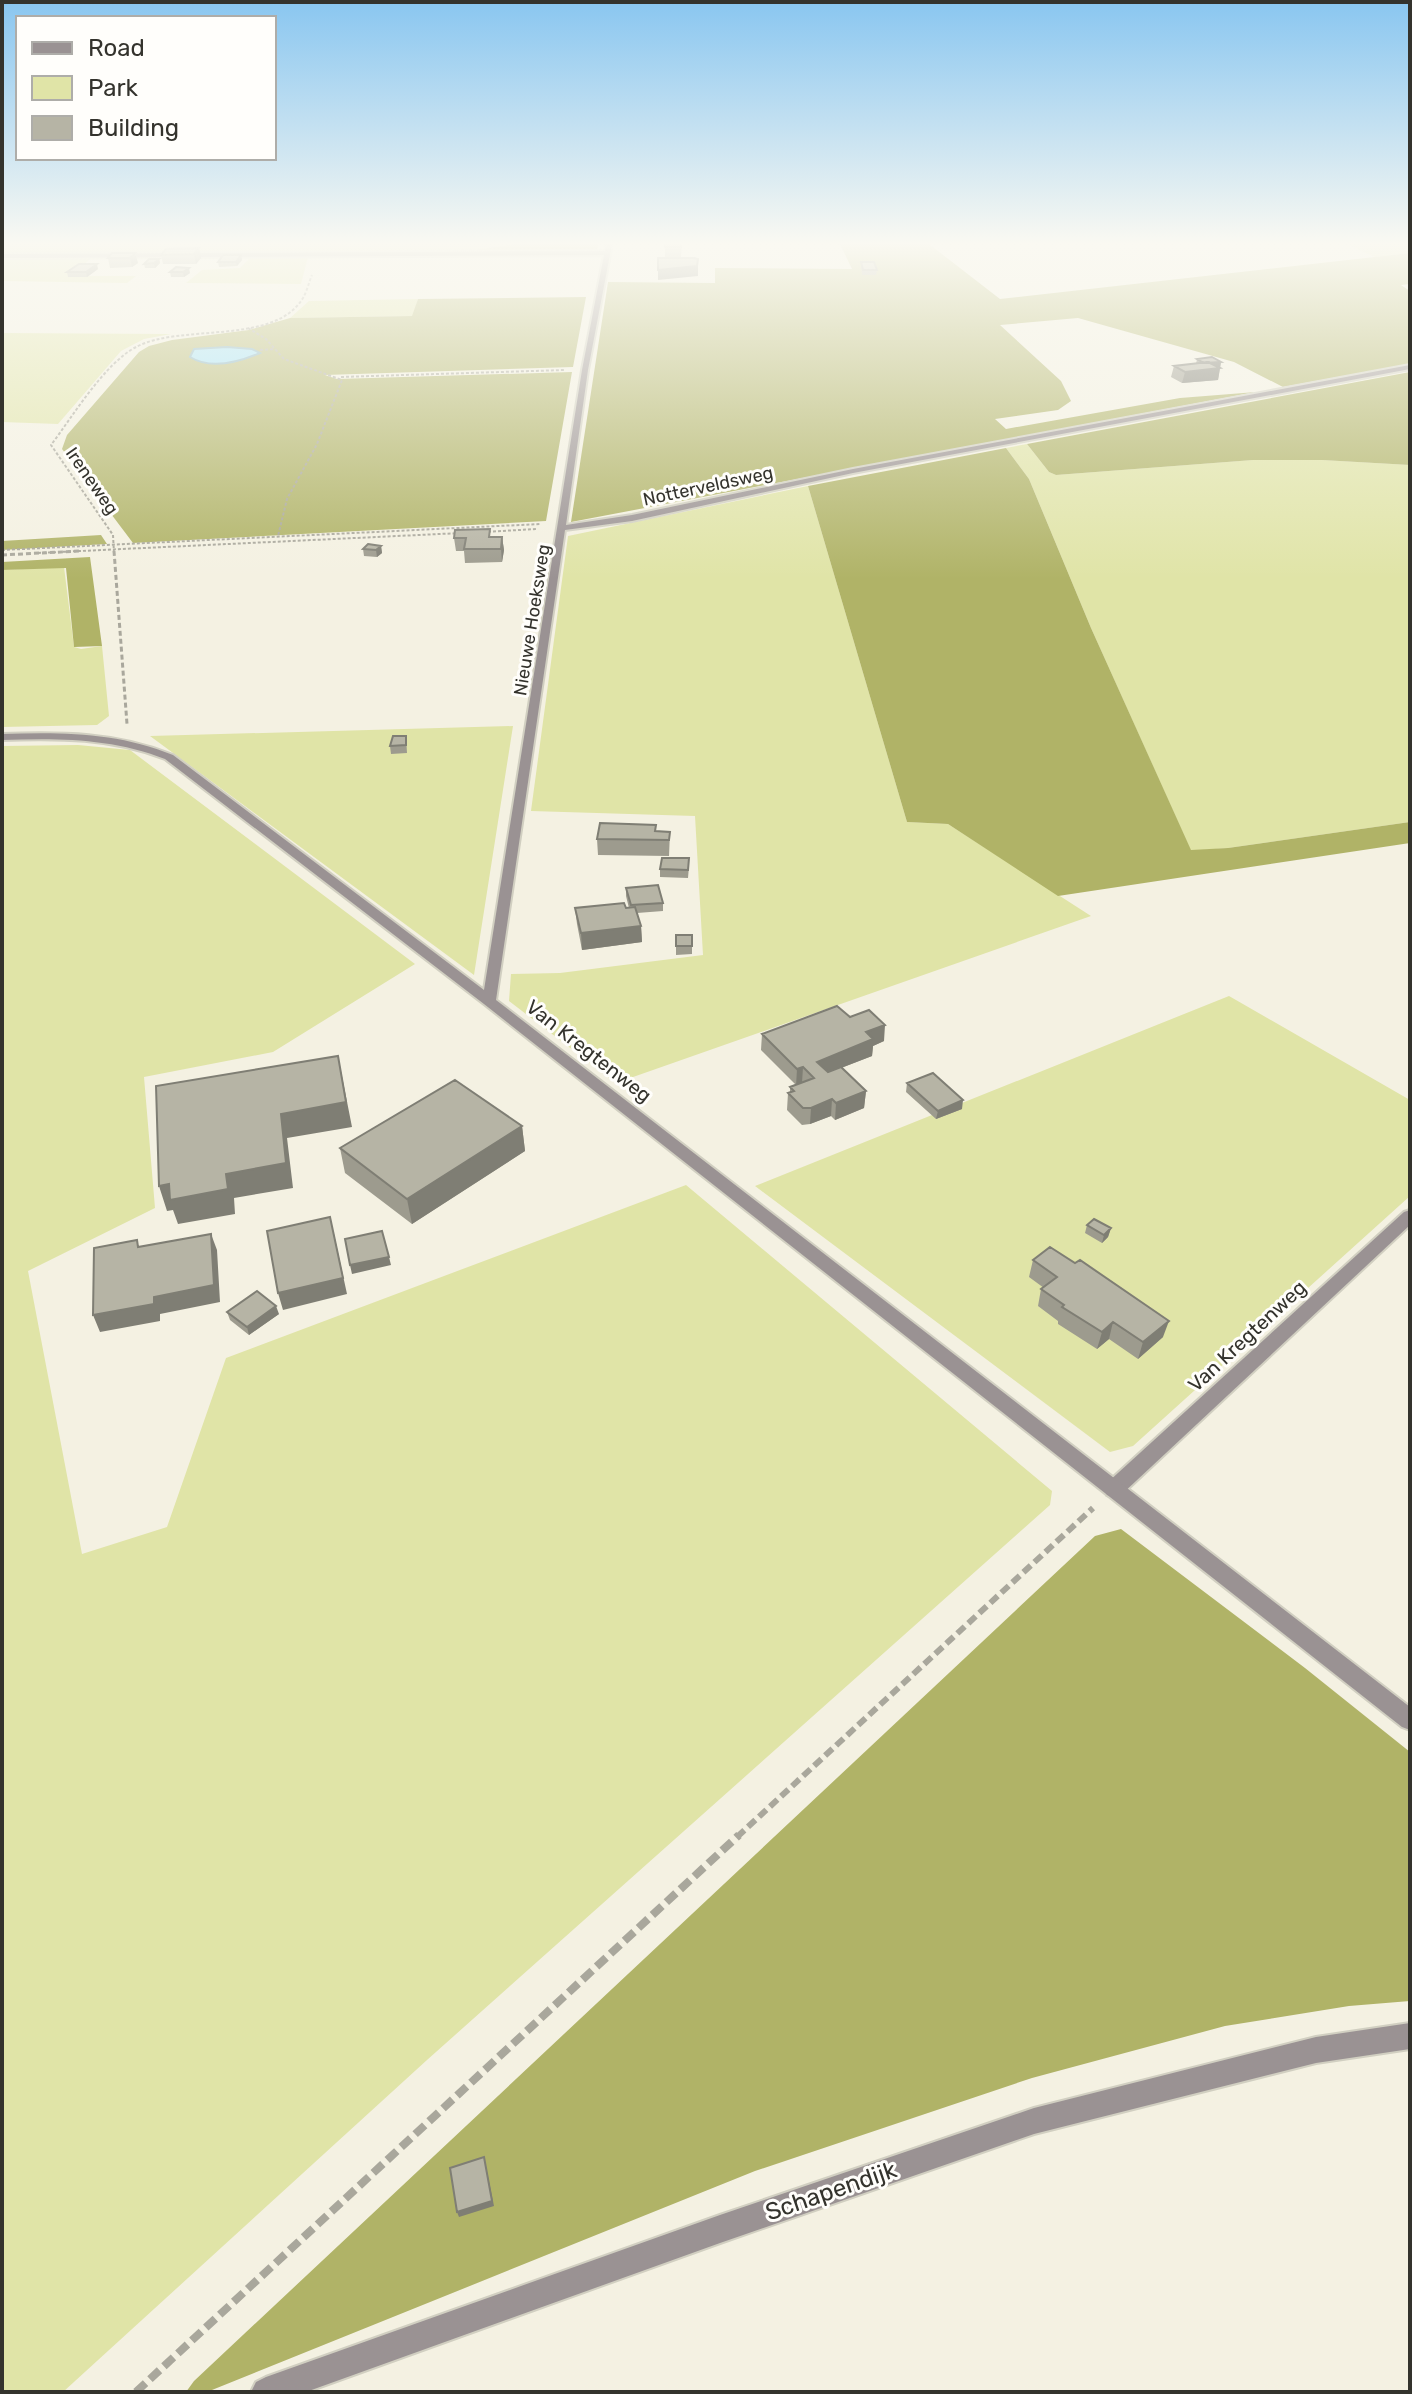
<svg xmlns="http://www.w3.org/2000/svg" width="1412" height="2394" font-family="Rubik,sans-serif">
  <style>
    .green { fill: #e0e4a7 }
    .forest { fill: #b0b367 }
    .water { fill: #9be2fd; stroke: #7caebf; stroke-width: 2 }
    .lines { fill: none; stroke-linecap: round; stroke-linejoin: round }
    .lane-casing { stroke: #d1cfc1; stroke-width: 4 }
    .street-casing { stroke: #d1cfc1; stroke-width: 4 }
    .path-far3 { stroke: #a9a79c; stroke-width: 2; stroke-dasharray: 3 2; stroke-linecap: butt }
    .path-far2 { stroke: #a9a79c; stroke-width: 3; stroke-dasharray: 5 3; stroke-linecap: butt }
    .path-far1 { stroke: #a9a79c; stroke-width: 6; stroke-dasharray: 10 5; stroke-linecap: butt }
    .path { stroke: #a9a79c; stroke-width: 8; stroke-dasharray: 13 6; stroke-linecap: butt }
    .lane { fill: #9a9293; fill-rule: evenodd }
    .street { fill: #9a9293; fill-rule: evenodd }
    .wall { fill: #9d9b8e }
    .shaded-wall { fill: #7f7e74 }
    .building { fill: #b6b4a5; stroke: #7f7e74; stroke-width: 2 }
    .labels { text-anchor: middle; stroke-width: 6; stroke-linejoin: round; paint-order: stroke }
    .far-street-label { font-size: 18px; fill: #34332d; stroke: #fffefb }
    .street-label { font-size: 20px; fill: #34332d; stroke: #fffefb }
    .near-street-label { font-size: 24px; fill: #34332d; stroke: #fffefb }
  </style>
  <rect width="100%" height="100%" fill="#f4f1e2"/>
  <path class="green" d="M2 244H515L455 253 2 255Z
    M1348 244H1410V253L1374 257Z
    M308 257 301 284 186 283 202 270 240 268 250 258Z
    M2 258H91L71 276H136L127 283 2 281Z
    M418 299 413 316 290 318 309 301Z
    M2 333 171 334 144 339 121 351 58 424 2 422Z
    M1027 444 1049 472 1056 475 1253 460H1322L1410 465V822L1228 848 1191 851 1091 628 1029 479 1006 448Z
    M808 486 907 822 948 824 1091 916 616 1083 509 1001 511 974 560 973 703 955 695 816 531 811 568 536Z
    M64 567 74 647 81 649 102 646 109 716 97 725 2 727V570Z
    M513 726 474 975 150 736Z
    M78 745 130 750 415 964 273 1052 144 1077 155 1208 28 1271 82 1554 167 1527 226 1358 686 1185 1052 1491 1050 1505 427 2060 63 2392H2V746Z
    M1229 996 1410 1100V1196L1133 1446 1110 1452 755 1186Z"/>
  <path class="forest" d="M515 244H598L597 251 455 253Z
    M840 244H929L1000 299 1410 253V284L1401 285 1410 291V364L1283 387 1234 362 1078 318 1000 325 1061 381 1071 401 1058 410 995 419 1006 429 1180 398 1256 392 571 522 608 282 715 283V268L852 269Z
    M586 297 573 367 325 375 337 379 572 372 546 521 133 543 62 449 67 435 139 352 149 346 172 340 249 330 290 318 412 316 418 299Z
    M1410 372V465L1322 460H1253L1056 475 1049 472 1027 444Z
    M1006 448 1029 479 1091 628 1191 850 1228 848 1410 822V843L1058 896 948 824 907 822 808 486Z
    M101 535 107 544 2 550V541Z
    M90 557 102 646 74 647 66 568 2 570V562Z
    M1121 1529 1305 1668 1410 1752V2001L1349 2006 1225 2026 1032 2078 755 2171 207 2392H186L194 2381 1095 1536Z"/>
  <path class="water" d="M227 347 252 349 260 353C239 362 211 370 190 357L194 349Z"/>
  <g class="lines">
    <defs>
      <path id="lane" d="M1410 1210V1225L1121 1495 1114 1497 1107 1495 1104 1489 1107 1483 1404 1212Z"/>
      <path id="street" d="M606 244H612L588 370 566 525 632 515 853 469 1410 365V369L853 473 632 521 565 530 496 1000 1410 1707V1730L1402 1727 484 1004 165 759C112 738 58 738 2 740V734C61 732 117 732 173 755L484 990 582 370 604 255 2 258V254L605 251Z
        M1410 2023V2049L1316 2063 1034 2134 720 2243 306 2392H251L256 2382 266 2377 720 2215 1034 2108 1316 2037Z"/>
    </defs>
    <use href="#lane" class="lane-casing"/>
    <use href="#street" class="street-casing"/>
    <path class="path-far3" d="M248 328 266 339 284 359 342 380 317 444 287 499 278 536
      M260 350 275 349
      M341 377 564 370
      M483 532 537 529
      M2 550 540 524
      M38 553 461 533
      M114 553 113 535 51 445C73 416 104 364 136 347 181 323 274 346 303 298 307 291 309 282 312 275"/>
    <path class="path-far2" d="M114 551 127 724
      M2 555 80 551"/>
    <path class="path-far1" d="M737 1837 1093 1508"/>
    <path class="path" d="M136 2392 739 1835"/>
    <use href="#lane" class="lane"/>
    <use href="#street" class="street"/>
  </g>
  <path class="wall" d="M665 244H682L681 257H665Z
    M199 248 201 258 196 264H163L161 255Z
    M135 253 138 263 132 267 110 268 108 258Z
    M241 255 242 260 237 266 219 267 218 262Z
    M159 259 160 263 155 268H145L144 264Z
    M861 262 877 270 876 275H862Z
    M98 269 87 277H68L67 272Z
    M170 272 190 273 184 277H171Z
    M1197 359 1221 362 1218 380 1182 383 1171 377 1174 366 1196 364Z
    M490 529V537H502L504 550 502 562 465 563 464 551H456L454 538Z
    M381 546 382 553 377 557 364 556 363 549Z
    M406 736 407 753 391 754 390 746Z
    M656 825V831L670 832 669 856 598 855 597 839Z
    M689 866 688 878 660 877V869Z
    M626 888 663 903V911L637 913 641 926 642 942 582 950 577 924 575 908H629L626 896Z
    M676 935H692V954L676 955Z
    M762 1034 884 1041 873 1046 872 1056 841 1068 866 1091 864 1108 835 1120 831 1116 810 1124 802 1125 787 1110 788 1093 790 1092V1087L796 1085 761 1050Z
    M907 1083 962 1109 936 1119 906 1092Z
    M522 1126 525 1151 412 1224 345 1173 340 1148Z
    M1087 1225 1111 1228 1108 1237 1102 1243 1085 1233Z
    M1033 1260 1163 1337 1138 1359 1109 1339 1097 1349 1058 1324V1321L1038 1306 1041 1289 1044 1288 1029 1277Z
    M227 1312 279 1314 249 1335 230 1320Z"/>
  <path class="shaded-wall" d="M199 248 201 258 196 264 194 254Z
    M135 253 138 263 132 267 130 258Z
    M241 255 242 260 237 266 236 262Z
    M159 259 160 263 155 268 154 263Z
    M698 259V276L658 280V270Z
    M97 264 98 269 87 277 86 272Z
    M189 268 190 273 184 277 183 272Z
    M1221 362 1220 368 1206 364Z
    M1220 368 1218 380 1182 383 1185 372Z
    M502 537 504 550 502 562 501 549Z
    M381 546 382 553 377 557 376 550Z
    M641 926 642 942 582 950 581 933Z
    M885 1025 884 1041 873 1046 872 1056 815 1078 817 1062 866 1032Z
    M338 1056 352 1127 287 1138 293 1188 234 1198 235 1214 178 1224 173 1210 167 1211 159 1186 226 1174 281 1114Z
    M803 1067 802 1083 796 1086 797 1069Z
    M866 1091 864 1108 835 1120 836 1103Z
    M832 1099 831 1116 810 1124 811 1108Z
    M963 1100 962 1109 936 1119 938 1111Z
    M522 1126 525 1151 412 1224 407 1199Z
    M1111 1228 1108 1237 1102 1243 1104 1235Z
    M211 1234 217 1250 220 1302 160 1314V1321L100 1332 93 1315 154 1297Z
    M334 1234 347 1294 283 1310 278 1293Z
    M389 1257 391 1265 352 1274 350 1265Z
    M276 1306 279 1314 249 1335 247 1327Z
    M1169 1321 1163 1337 1138 1359 1143 1342Z
    M1113 1322 1109 1339 1097 1349 1102 1332Z
    M484 2157 494 2206 459 2217 457 2212Z"/>
  <path class="building" d="M665 244H681V247H665Z
    M199 248 194 254 161 255 166 249Z
    M112 253H135L130 258H108Z
    M223 255H241L236 262H218Z
    M658 258H694L698 259 697 266 658 270Z
    M149 259H159L154 263 144 264Z
    M861 262H874L877 270H863Z
    M79 264H97L86 272H67Z
    M176 267 189 268 183 272H170Z
    M1212 357 1221 362 1204 363 1197 359Z
    M1208 362 1220 368 1185 372 1174 366Z
    M490 529 489 537H502L501 549H464L466 538H454L455 530Z
    M368 544 381 546 376 550 363 549Z
    M393 736H406V745L390 746Z
    M600 823 656 825 655 831 670 832 669 840 597 839Z
    M662 858H689L688 870 660 869Z
    M658 885 663 903 631 905 626 888Z
    M624 903 626 908 635 907 641 926 581 933 575 908Z
    M676 935H692V946H676Z
    M837 1006 850 1017 869 1010 885 1025 866 1032 873 1039 817 1062 828 1072 841 1067 866 1091 836 1103 832 1099 811 1108H803L788 1093 794 1091 790 1087 814 1078 803 1067 797 1069 762 1034Z
    M338 1056 346 1102 281 1114 286 1163 226 1174 228 1189 170 1200 169 1184 159 1186 156 1086Z
    M933 1073 963 1100 938 1111 907 1083Z
    M455 1080 522 1126 407 1199 340 1148Z
    M330 1217 343 1278 278 1293 267 1231Z
    M1094 1219 1111 1228 1104 1235 1087 1225Z
    M382 1231 389 1257 350 1265 345 1239Z
    M211 1234 214 1285 154 1297V1304L93 1315 94 1248 137 1240 138 1247Z
    M1050 1247 1075 1263 1080 1260 1169 1321 1143 1342 1113 1322 1102 1332 1062 1307 1064 1305 1041 1289 1057 1277 1033 1260Z
    M257 1291 276 1306 247 1327 227 1312Z
    M484 2157 492 2201 457 2212 450 2168Z"/>
  <linearGradient id="sky" x2="0" y2="1"><stop stop-color="#89c6f0"/><stop offset="0.42" stop-color="#faf9f2"/><stop offset="1" stop-color="#faf9f2" stop-opacity="0"/></linearGradient>
  <rect width="1412" height="579" fill="url(#sky)"/>
  <g class="labels">
    <g class="far-street-label">
      <text transform="translate(92 481) rotate(55)" y="6">Ireneweg</text>
      <text transform="translate(708 486) rotate(-12)" y="6">Notterveldsweg</text>
      <text transform="translate(532 620) rotate(-81)" y="6">Nieuwe Hoeksweg</text>
    </g>
    <g class="street-label">
      <text transform="translate(589 1051) rotate(38)" y="7">Van Kregtenweg</text>
      <text transform="translate(1247 1336) rotate(-43)" y="7">Van Kregtenweg</text>
    </g>
    <g class="near-street-label">
      <text transform="translate(831 2191) rotate(-19)" y="8">Schapendijk</text>
    </g>
  </g>
  <rect width="1412" height="2394" fill="none" stroke="#34332d" stroke-width="8"/>
  <rect x="16" y="16" width="260" height="144" fill="#fffefb" stroke="#aeada9" stroke-width="2"/>
  <rect x="32" y="42" width="40" height="12" fill="#9a9293" stroke="#aeada9" stroke-width="2"/>
  <text x="88" y="56" font-size="24" fill="#34332d">Road</text>
  <rect x="32" y="76" width="40" height="24" fill="#e0e4a7" stroke="#aeada9" stroke-width="2"/>
  <text x="88" y="96" font-size="24" fill="#34332d">Park</text>
  <rect x="32" y="116" width="40" height="24" fill="#b6b4a5" stroke="#aeada9" stroke-width="2"/>
  <text x="88" y="136" font-size="24" fill="#34332d">Building</text>
</svg>
